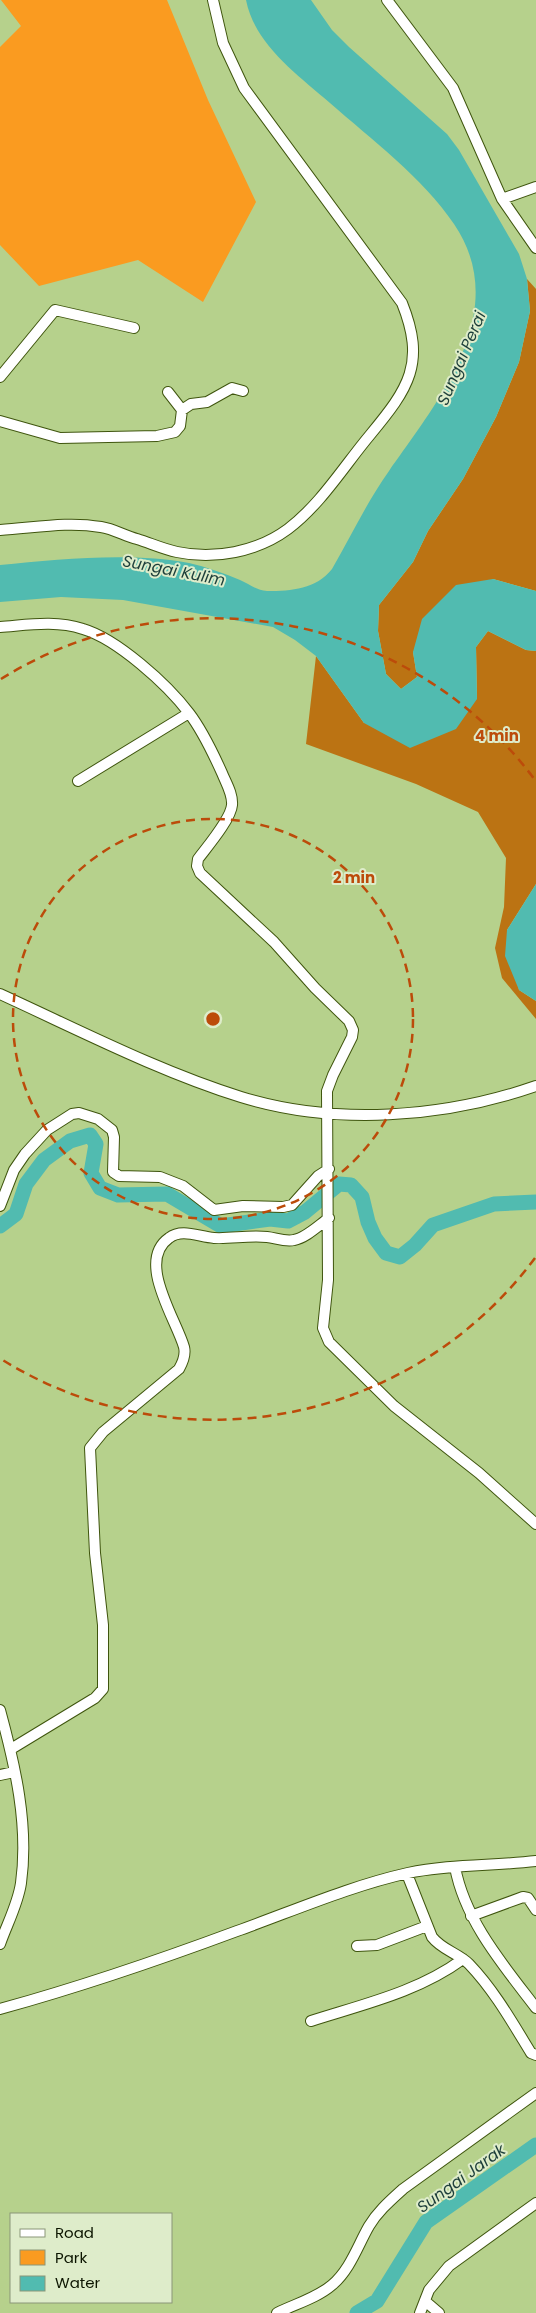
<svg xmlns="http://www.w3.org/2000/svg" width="536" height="2313" font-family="Poppins,sans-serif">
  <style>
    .green { fill: #fa9b20 }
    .forest { fill: #bb7313 }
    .water { fill: #51bbb0 }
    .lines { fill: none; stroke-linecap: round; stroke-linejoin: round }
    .river { stroke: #51bbb0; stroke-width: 15 }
    .minor-casing { stroke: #3f550e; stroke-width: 12 }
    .minor { stroke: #fff; stroke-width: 10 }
    .ring { fill: none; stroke: #bc4b0a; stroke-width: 2.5; stroke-dasharray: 9 6 }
    .labels { text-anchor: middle; stroke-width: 4; stroke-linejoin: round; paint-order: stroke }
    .water-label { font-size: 16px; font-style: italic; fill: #1d3e3a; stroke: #deecca }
    .centre { fill: #bc4b0a; stroke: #deecca; stroke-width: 2.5 }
    .ring-label { font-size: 15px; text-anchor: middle; font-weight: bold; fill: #bc4b0a; stroke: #deecca; stroke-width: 4; stroke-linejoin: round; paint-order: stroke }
  </style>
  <rect width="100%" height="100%" fill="#b6d18c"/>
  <path class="green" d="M1 0H167L208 100 256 202 203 302 138 260 39 286 0 245V47L21 26Z"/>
  <path class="forest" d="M527 279 536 289V591L493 579 413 652 417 677 401 689 386 674 378 631 379 605 413 562 428 531 463 479 496 417 519 362 530 311Z
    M488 631 526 650 536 651V884L507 930 519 990 536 1001V1019L502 978 495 948 504 907 506 858 478 812 416 784 306 744 316 656 364 723 477 699 476 647Z"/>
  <path class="water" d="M246 0H311L332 30 349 47 447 134 459 150 519 254 527 279 530 311 519 362 496 417 463 479 428 531 413 562 379 605 378 631 386 674 401 689 417 677 413 652 422 619 456 585 493 579 536 591V651L526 650 488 631 476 647 477 699 456 729 410 748 364 723 316 656 295 640 273 627 123 600 61 597 0 602V565C59 559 131 552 189 563 206 567 224 573 240 580 249 584 256 590 267 591 292 591 316 589 332 569 351 536 367 502 389 471 438 401 513 311 454 224 423 178 371 139 330 103 297 74 255 45 246 0Z
    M536 884V1001L519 990 505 956 507 930Z"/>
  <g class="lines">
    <path class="river" d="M0 1226 16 1214 26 1184 44 1160 70 1141 90 1135 96 1144 91 1173 100 1188 118 1195 167 1194 221 1226 270 1219 288 1221 305 1212 339 1184 351 1185 362 1197 368 1222 375 1238 386 1253 400 1257 415 1245 433 1225 494 1204 536 1202
      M357 2313 377 2301 426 2222 536 2145"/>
    <defs>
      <path id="minor" d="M387 0 453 88 502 199 536 248
        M502 199 536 187
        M0 377 55 310 134 328
        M182 410 191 404 207 402 232 388 243 391
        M0 421 60 438 157 436 175 432 180 426 182 410 168 392
        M0 530C34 528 67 521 101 527 114 529 125 536 137 539 150 543 163 549 177 552 214 560 257 552 288 529 321 504 344 466 370 435 409 388 426 363 402 303L244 88 223 43 213 0
        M0 627C28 625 55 620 83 629 117 639 167 684 189 713 202 730 213 753 222 773 226 783 233 794 232 805 231 819 207 847 198 859L197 866 200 873 274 942 315 988 349 1021 353 1030 352 1037 333 1075 327 1091 328 1280 323 1328 329 1342 394 1406 479 1473 536 1524
        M78 781 189 713
        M0 994C79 1030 158 1071 241 1097 335 1126 444 1118 536 1086
        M0 1206 14 1170 25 1154 47 1130 72 1114 79 1113 98 1119 112 1130 114 1137 113 1172 119 1176 160 1177 183 1186 214 1210 243 1206 283 1207 292 1205 318 1176 329 1169
        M0 1710C15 1765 29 1825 21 1883 18 1904 7 1924 0 1944
        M11 1749 95 1698 103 1689V1625L95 1553 90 1448 103 1432 179 1369C183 1362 186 1355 184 1347 176 1319 136 1261 169 1238 182 1228 199 1237 214 1238 231 1239 249 1235 267 1237 276 1238 285 1242 294 1240 306 1238 319 1225 329 1218
        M0 1775 14 1772
        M455 1867C465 1921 504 1966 536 2008
        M407 1874 432 1937C442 1950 458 1953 469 1964 494 1990 512 2022 531 2053L536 2055
        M471 1916 523 1897 528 1898 536 1910
        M357 1946 377 1945 427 1926
        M0 2009C80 1987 159 1960 237 1931 293 1911 350 1886 408 1873 450 1864 494 1866 536 1861
        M311 2021C364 2004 418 1992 463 1959
        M425 2301 439 2313
        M277 2313C295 2304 317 2298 332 2285 350 2270 358 2245 369 2226 378 2211 391 2200 403 2189L536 2093
        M420 2313 429 2290 449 2266 536 2203"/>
    </defs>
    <use href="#minor" class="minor-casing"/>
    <use href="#minor" class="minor"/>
  </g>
  <g class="ring">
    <circle cx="213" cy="1019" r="200"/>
    <path d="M535 1258A401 401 0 0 1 1 1359M1 679A401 401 0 0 1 535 780"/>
  </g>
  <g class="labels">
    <g class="water-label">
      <text transform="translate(461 358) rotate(-67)" y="6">Sungai Perai</text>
      <text transform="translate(174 570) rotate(11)" y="6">Sungai Kulim</text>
      <text transform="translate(461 2178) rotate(-36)" y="6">Sungai Jarak</text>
    </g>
  </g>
  <circle cx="213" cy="1019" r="8" class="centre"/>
  <g class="ring-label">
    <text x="497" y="741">4 min</text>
    <text x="354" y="883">2 min</text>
  </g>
  <rect x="10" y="2213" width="162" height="90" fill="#deecca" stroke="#8a9679"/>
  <rect x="20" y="2229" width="25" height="8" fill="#ffffff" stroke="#8a9679"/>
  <text x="55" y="2238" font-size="15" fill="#0c1500">Road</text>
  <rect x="20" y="2250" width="25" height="15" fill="#fa9b20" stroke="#8a9679"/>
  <text x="55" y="2263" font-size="15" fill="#0c1500">Park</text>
  <rect x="20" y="2276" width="25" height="15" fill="#51bbb0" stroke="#8a9679"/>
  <text x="55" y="2288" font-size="15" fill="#0c1500">Water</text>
</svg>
